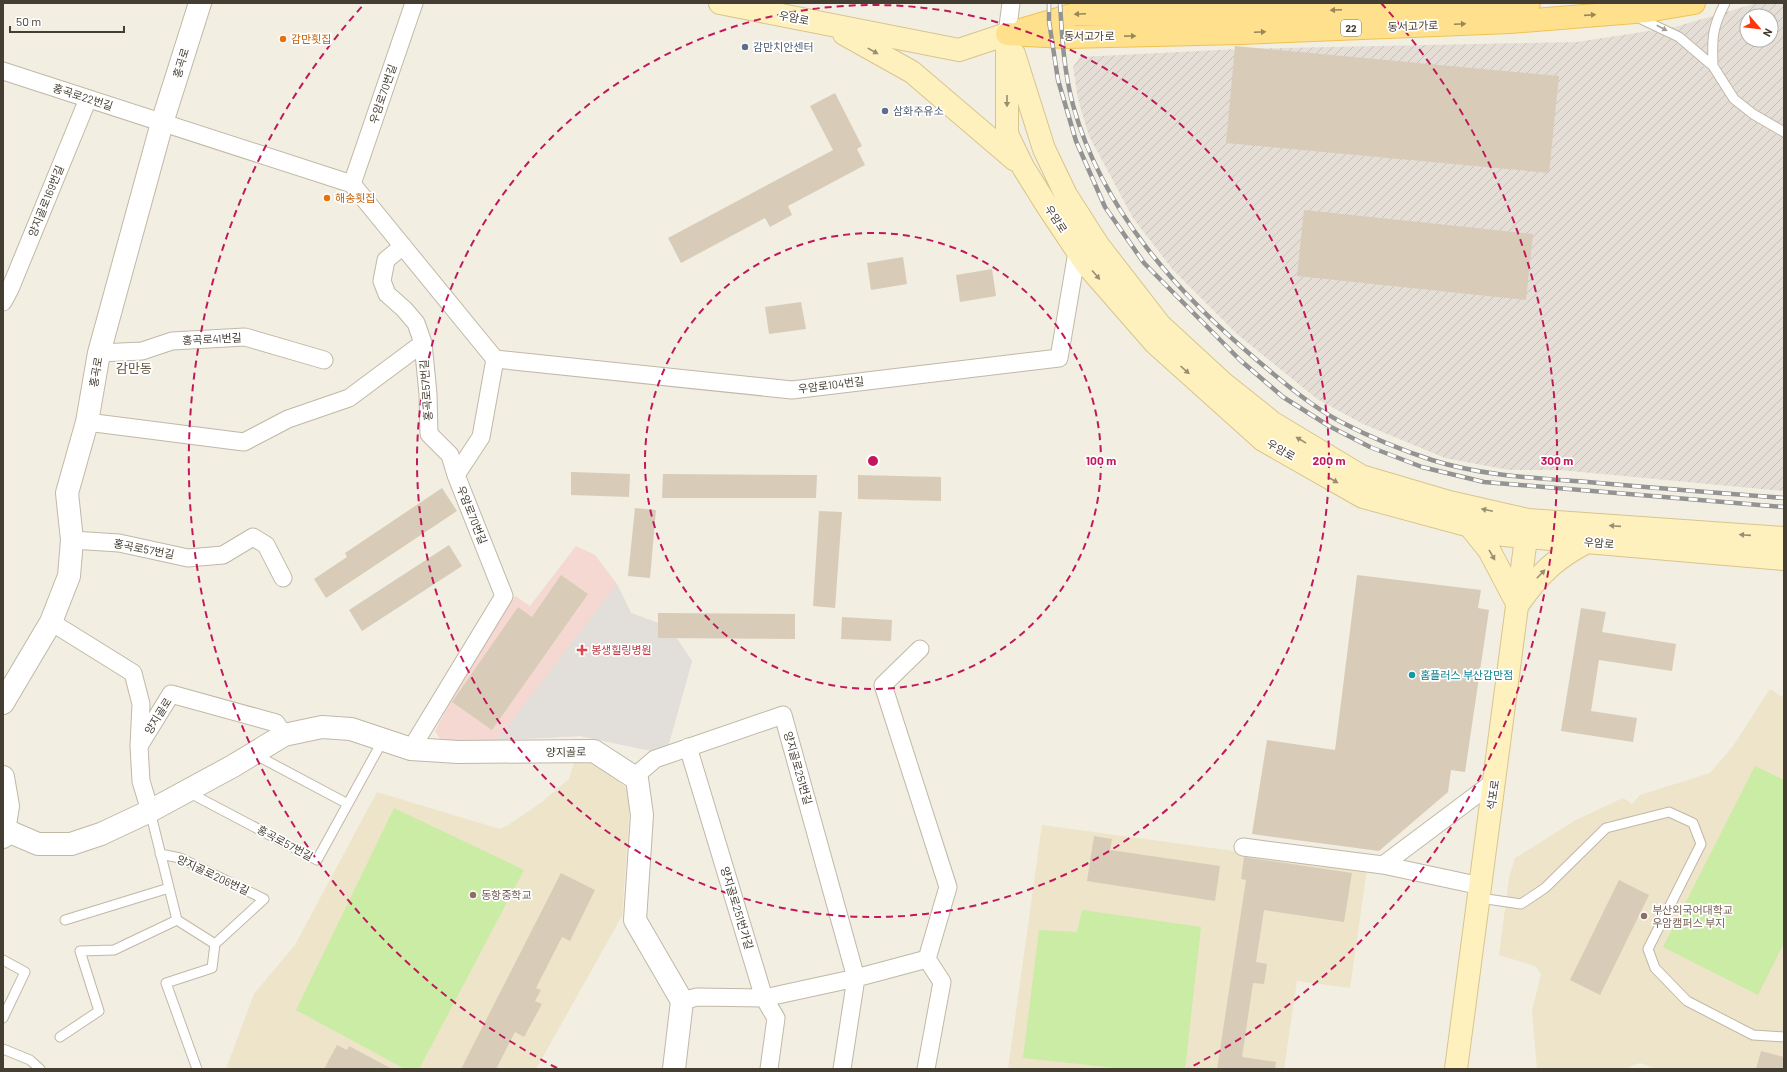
<svg xmlns="http://www.w3.org/2000/svg" width="1787" height="1072" font-family="Barlow,'Noto Sans KR',sans-serif">
  <style>
    .industrial { fill: url(#industrial-furrows); fill-rule: evenodd }
    .education { fill: #ede4c9 }
    .medical { fill: #f5d8d2 }
    .park { fill: #caeca5 }
    .parking { fill: #e2dfda }
    .building { fill: #d8ccb8 }
    .lines { fill: none; stroke-linecap: round; stroke-linejoin: round }
    .service-casing { stroke: #c1b8a6; stroke-width: 11 }
    .minor-casing { stroke: #c1b8a6; stroke-width: 19 }
    .tertiary-casing { stroke: #c1b8a6; stroke-width: 24 }
    .secondary-casing { stroke: #d7c58c; stroke-width: 24 }
    .primary-casing { stroke: #eec353; stroke-width: 24 }
    .service { stroke: #fff; stroke-width: 9 }
    .minor { stroke: #fff; stroke-width: 17 }
    .tertiary { stroke: #fff; stroke-width: 22 }
    .secondary { stroke: #fff1be; stroke-width: 22 }
    .primary { stroke: #ffe18d; stroke-width: 22 }
    .rail-casing { stroke: #939393; stroke-width: 4.5 }
    .rail { stroke: #fff; stroke-width: 3; stroke-dasharray: 9; stroke-linecap: butt }
    .oneway { fill: #98875a }
    .oneway2 { fill: #a29e98 }
    .oneway3 { fill: #988e70 }
    .ring { fill: none; stroke: #c2185b; stroke-width: 2; stroke-dasharray: 7 5 }
    .food-dot { fill: #e8710a; stroke: #fff; stroke-width: 1.5 }
    .service-dot { fill: #5c6f8a; stroke: #fff; stroke-width: 1.5 }
    .health-dot { fill: #e0444e; stroke: #fff; stroke-width: 1.5 }
    .culture-dot { fill: #0f9aa8; stroke: #fff; stroke-width: 1.5 }
    .education-dot { fill: #8d6e63; stroke: #fff; stroke-width: 1.5 }
    .labels { text-anchor: middle; stroke-width: 3.5; stroke-linejoin: round; paint-order: stroke }
    .shield { fill: #fff; stroke: #7c776f; stroke-width: 1 }
    .shield-label { font-size: 10px; font-weight: bold; fill: #443d31 }
    .street-label { font-size: 11px; fill: #443d31; stroke: #fff }
    .food-label { font-size: 11px; fill: #c56008; stroke: #fff; text-anchor: start }
    .service-label { font-size: 11px; fill: #4e5e75; stroke: #fff; text-anchor: start }
    .health-label { font-size: 11px; fill: #be3a42; stroke: #fff; text-anchor: start }
    .culture-label { font-size: 11px; fill: #0d838f; stroke: #fff; text-anchor: start }
    .education-label { font-size: 11px; fill: #785e54; stroke: #fff; text-anchor: start }
    .quarter-label { font-size: 13px; fill: #685b48; stroke: #fff }
    .centre { fill: #c2185b; stroke: #fff; stroke-width: 2 }
    .ring-label { font-size: 12px; text-anchor: middle; font-weight: bold; fill: #c2185b; stroke: #fff; stroke-width: 3.5; stroke-linejoin: round; paint-order: stroke }
  </style>
  <defs>
    <pattern id="industrial-furrows" width="10" height="10" patternUnits="userSpaceOnUse"><rect width="10" height="10" fill="#e4ded7"/><path d="M-1 1l2-2M0 10L10 0M9 11l2-2" fill="none" stroke="#c5bfb9"/></pattern>
  </defs>
  <rect width="100%" height="100%" fill="#f2eee1"/>
  <path class="industrial" d="M1757 3H1784V491L1560 470H1509L1445 458 1363 424 1317 399 1237 334 1173 270 1133 218 1089 136 1078 99 1073 67 1080 57 1238 49 1577 42 1675 27ZM1747 16H1771V40H1747Z"/>
  <path class="education" d="M1770 689 1784 698V1069H1656L1640 1063 1625 1069H1537L1532 1011 1541 974 1535 966 1499 955 1509 878 1515 858 1576 820 1623 798 1632 804 1640 795 1710 773 1733 746Z
    M590 758 631 792 622 916 536 1069H226L254 994 295 945 377 792 500 829 508 825 542 802 569 779 575 759Z
    M1042 825 1367 869 1350 988 1297 981 1284 1069H1008Z"/>
  <path class="medical" d="M576 546 595 555 617 584 631 613 658 623 678 640 692 661 666 754 580 736 443 743 435 731 468 669 515 596 530 606Z"/>
  <path class="park" d="M1755 766 1784 780V943L1758 995 1663 947Z
    M394 808 524 870 419 1069H405L296 1010Z
    M1082 910 1201 927 1185 1069H1125L1023 1058 1039 930 1077 932Z"/>
  <path class="parking" d="M617 584 631 613 658 623 678 640 692 661 666 754 580 736 497 740Z"/>
  <path class="building" d="M1235 46 1559 76 1549 173 1226 143Z
    M835 93 862 146 857 149 865 165 788 206 792 215 770 227 765 218 681 263 668 238 833 150 810 106Z
    M1304 210 1533 234 1526 300 1297 276Z
    M903 257 907 284 871 290 867 263Z
    M992 269 996 296 960 302 956 275Z
    M801 302 806 329 769 334 765 307Z
    M571 472 630 474 629 497 571 495Z
    M663 474 817 475 816 498H662Z
    M858 475 941 477V501L858 499Z
    M442 488 457 511 326 598 314 579 347 557 345 553Z
    M635 508 656 510 650 578 628 576Z
    M819 511 842 512 835 608 813 606Z
    M449 545 462 566 362 631 349 610Z
    M561 575 588 594 492 730 452 702 518 607 532 617Z
    M1357 575 1481 590 1478 608 1489 610 1465 772 1451 770 1448 792 1379 851 1252 834 1267 740 1335 750Z
    M1581 608 1606 612 1602 632 1676 644 1672 671 1599 660 1591 711 1637 718 1633 742 1561 731Z
    M658 613 795 614V639L658 638Z
    M842 617 892 620 891 641 841 639Z
    M1094 836 1112 839 1110 850 1220 866 1215 901 1087 881Z
    M1244 857 1352 873 1344 922 1264 910 1256 962 1267 964 1264 984 1253 983 1242 1057 1276 1062 1275 1069H1217L1246 880 1241 879Z
    M561 873 595 890 570 941 562 937 536 988 541 990 535 1001 542 1004 524 1037 515 1032 496 1069H461Z
    M1619 880 1649 895 1600 995 1570 980Z
    M337 1045 347 1050 349 1046 392 1069H324Z
    M1761 1051 1784 1057V1069H1756Z"/>
  <g class="lines">
    <defs>
      <path id="service" d="M1639 18 1679 37 1713 66C1712 38 1712 28 1725 3
        M1713 66 1734 99 1753 114 1784 132
        M254 754 348 804
        M188 792 317 860 383 740
        M150 811 177 920 215 944 212 968 166 983 197 1069
        M160 854 180 858 264 899 215 944
        M1480 898 1521 904 1545 888 1606 828 1669 812 1693 823 1701 844 1648 949 1655 968 1687 1001 1753 1035 1784 1037
        M65 920 169 888
        M3 960 25 972 3 1018
        M60 1037 99 1011 80 951 114 950 177 920
        M3 1049 30 1060 40 1069"/>
      <path id="minor" d="M1007 34 1011 3
        M3 71 352 184
        M403 246 386 260 382 281 387 294 404 309 416 323 423 343 428 394 429 434 450 455 456 475
        M3 302 10 289 88 99
        M99 353 142 351 172 341 245 337 324 360
        M495 359 792 390 1059 358 1077 252
        M87 422 244 442 288 419 349 398 423 343
        M72 540 119 543 188 558 223 555 253 537 266 545 283 578
        M51 622 133 673 141 704 139 746 141 781 150 811
        M920 649 883 685 948 887 927 959
        M139 746 171 694 276 723 284 735
        M688 747 764 998 776 1018 769 1069
        M411 749 504 596 456 475 481 437 495 359 352 184 414 3
        M634 777 655 759 783 715 856 978 842 1069
        M1243 847 1383 865 1481 886
        M1383 865 1495 781
        M682 1001 697 997 764 998 856 978 927 959
        M926 1069 942 982 927 959"/>
      <path id="tertiary" d="M3 703 51 622 69 576 72 540 67 493 87 422 99 353 162 123 200 3
        M3 777 8 806 3 837
        M3 829 38 844H71L101 834 150 811 233 766 284 735 322 727 351 729 411 749 458 752 594 751 637 779 642 815 635 920 682 1001 674 1069"/>
      <path id="secondary" d="M720 3 959 50 1007 34
        M844 34 912 72 1015 160
        M1007 34V134L1023 167 1046 204 1086 264 1155 343 1263 440 1363 497 1503 535 1784 559
        M1014 54 1044 149 1066 195 1098 245 1160 325 1223 383 1273 423 1361 476 1449 502 1528 520 1784 538
        M1468 524 1489 550 1518 605
        M1519 603C1540 573 1556 558 1587 542
        M1456 1069 1528 523"/>
      <path id="primary" d="M1024 29 1075 14 1258 13 1529 3
        M1007 34 1066 37 1241 33 1510 22 1647 11 1694 3"/>
    </defs>
    <use href="#service" class="service-casing"/>
    <use href="#minor" class="minor-casing"/>
    <use href="#tertiary" class="tertiary-casing"/>
    <use href="#secondary" class="secondary-casing"/>
    <use href="#primary" class="primary-casing"/>
    <use href="#service" class="service"/>
    <use href="#minor" class="minor"/>
    <use href="#tertiary" class="tertiary"/>
    <use href="#secondary" class="secondary"/>
    <use href="#primary" class="primary"/>
    <defs>
      <path id="rail" d="M1049 3V21L1058 80 1076 141 1105 207 1144 263 1240 360 1283 397 1329 426 1370 447 1422 467 1484 482 1784 507
        M1060 3C1062 37 1064 72 1073 105 1102 210 1177 293 1258 361 1284 383 1311 406 1341 422 1370 437 1401 450 1432 460 1482 476 1536 478 1588 482 1653 488 1719 493 1784 498"/>
    </defs>
    <use href="#rail" class="rail-casing"/>
    <use href="#rail" class="rail"/>
  </g>
  <defs><path id="oneway-solid" d="M-6-.8H1V-3.2L6.5 0L1 3.2V.8H-6Z"/></defs>
  <g class="oneway">
    <use href="#oneway-solid" transform="translate(1336 10) rotate(178)"/>
    <use href="#oneway-solid" transform="translate(1080 14) rotate(177)"/>
    <use href="#oneway-solid" transform="translate(1590 15) rotate(-4)"/>
    <use href="#oneway-solid" transform="translate(1460 24) rotate(-2)"/>
    <use href="#oneway-solid" transform="translate(1260 32) rotate(-2)"/>
    <use href="#oneway-solid" transform="translate(1130 36) rotate(-1)"/>
  </g>
  <use class="oneway2" href="#oneway-solid" transform="translate(1662 28) rotate(28)"/>
  <g class="oneway3">
    <use href="#oneway-solid" transform="translate(873 51) rotate(29)"/>
    <use href="#oneway-solid" transform="translate(1007 101) rotate(90)"/>
    <use href="#oneway-solid" transform="translate(1096 275) rotate(49)"/>
    <use href="#oneway-solid" transform="translate(1185 370) rotate(42)"/>
    <use href="#oneway-solid" transform="translate(1301 440) rotate(-149)"/>
    <use href="#oneway-solid" transform="translate(1333 480) rotate(30)"/>
    <use href="#oneway-solid" transform="translate(1487 510) rotate(-168)"/>
    <use href="#oneway-solid" transform="translate(1615 526) rotate(-176)"/>
    <use href="#oneway-solid" transform="translate(1745 535) rotate(-176)"/>
    <use href="#oneway-solid" transform="translate(1492 555) rotate(60)"/>
    <use href="#oneway-solid" transform="translate(1541 574) rotate(-46)"/>
  </g>
  <g class="ring">
    <circle cx="873" cy="461" r="228"/>
    <circle cx="873" cy="461" r="456"/>
    <path d="M557 1068A684 684 0 0 1 365 3M1381 3A684 684 0 0 1 1189 1068"/>
  </g>
  <g class="food-dot">
    <circle cx="283" cy="39" r="4"/>
    <circle cx="327" cy="198" r="4"/>
  </g>
  <g class="service-dot">
    <circle cx="745" cy="47" r="4"/>
    <circle cx="885" cy="111" r="4"/>
  </g>
  <path class="health-dot" d="M580 644h4v4h4v4h-4v4h-4v-4h-4v-4h4z"/>
  <circle class="culture-dot" cx="1412" cy="675" r="4"/>
  <g class="education-dot">
    <circle cx="473" cy="895" r="4"/>
    <circle cx="1644" cy="916" r="4"/>
  </g>
  <g class="labels">
    <rect class="shield" x="1341" y="20" width="20" height="16" rx="3"/>
    <g class="shield-label">
      <text x="1351" y="32">22</text>
    </g>
    <g class="street-label">
      <text transform="translate(794 18) rotate(11)" y="4">우암로</text>
      <text transform="translate(1413 26) rotate(-2)" y="4">동서고가로</text>
      <text x="1089" y="40">동서고가로</text>
      <text transform="translate(181 63) rotate(-73)" y="4">홍곡로</text>
      <text transform="translate(383 94) rotate(-71)" y="4">우암로70번길</text>
      <text transform="translate(83 97) rotate(18)" y="4">홍곡로22번길</text>
      <text transform="translate(46 201) rotate(-68)" y="4">양지골로169번길</text>
      <text transform="translate(1056 219) rotate(57)" y="4">우암로</text>
      <text transform="translate(212 339) rotate(-3)" y="4">홍곡로41번길</text>
      <text transform="translate(96 372) rotate(-80)" y="4">홍곡로</text>
      <text transform="translate(831 385) rotate(-7)" y="4">우암로104번길</text>
      <text transform="translate(426 390) rotate(-94)" y="4">홍곡로57번길</text>
      <text transform="translate(1281 450) rotate(30)" y="4">우암로</text>
      <text transform="translate(472 515) rotate(68)" y="4">우암로70번길</text>
      <text transform="translate(1599 543) rotate(5)" y="4">우암로</text>
      <text transform="translate(144 549) rotate(11)" y="4">홍곡로57번길</text>
      <text transform="translate(158 716) rotate(-58)" y="4">양지골로</text>
      <text transform="translate(566 752) rotate(-1)" y="4">양지골로</text>
      <text transform="translate(798 768) rotate(74)" y="4">양지골로251번길</text>
      <text transform="translate(1493 795) rotate(-82)" y="4">석포로</text>
      <text transform="translate(285 843) rotate(28)" y="4">홍곡로57번길</text>
      <text transform="translate(213 875) rotate(25)" y="4">양지골로206번길</text>
      <text transform="translate(737 908) rotate(73)" y="4">양지골로251번가길</text>
    </g>
    <g class="food-label">
      <text x="291" y="43">감만횟집</text>
      <text x="335" y="202">해송횟집</text>
    </g>
    <g class="service-label">
      <text x="753" y="51">감만치안센터</text>
      <text x="893" y="115">삼화주유소</text>
    </g>
    <g class="health-label">
      <text x="591" y="654">봉생힐링병원</text>
    </g>
    <g class="culture-label">
      <text x="1420" y="679">홈플러스 부산감만점</text>
    </g>
    <g class="education-label">
      <text x="481" y="899">동항중학교</text>
      <text x="1652" y="914">부산외국어대학교<tspan x="1652" dy="13">우암캠퍼스 부지</tspan></text>
    </g>
    <g class="quarter-label">
      <text x="134" y="373">감만동</text>
    </g>
  </g>
  <circle cx="873" cy="461" r="6" class="centre"/>
  <g class="ring-label">
    <text x="1101" y="465">100 m</text>
    <text x="1329" y="465">200 m</text>
    <text x="1557" y="465">300 m</text>
  </g>
  <rect width="1787" height="1072" fill="none" stroke="#443d31" stroke-width="8"/>
  <g transform="translate(1759 28) rotate(118)"><circle r="19" fill="#ffffff" stroke="#b4b1ad"/>
  <path d="M0-3L7 15L0 10L-7 15Z" fill="#ff350b"/>
  <text y="-6" font-size="11" font-weight="bold" text-anchor="middle" fill="#443d31">N</text>
  </g>
  <path d="M10 26v6h114v-6" fill="none" stroke="#443d31" stroke-width="2"/>
  <text x="16" y="26" font-size="12" fill="#443d31" stroke="#ffffff" stroke-width="3" paint-order="stroke">50 m</text>
</svg>
